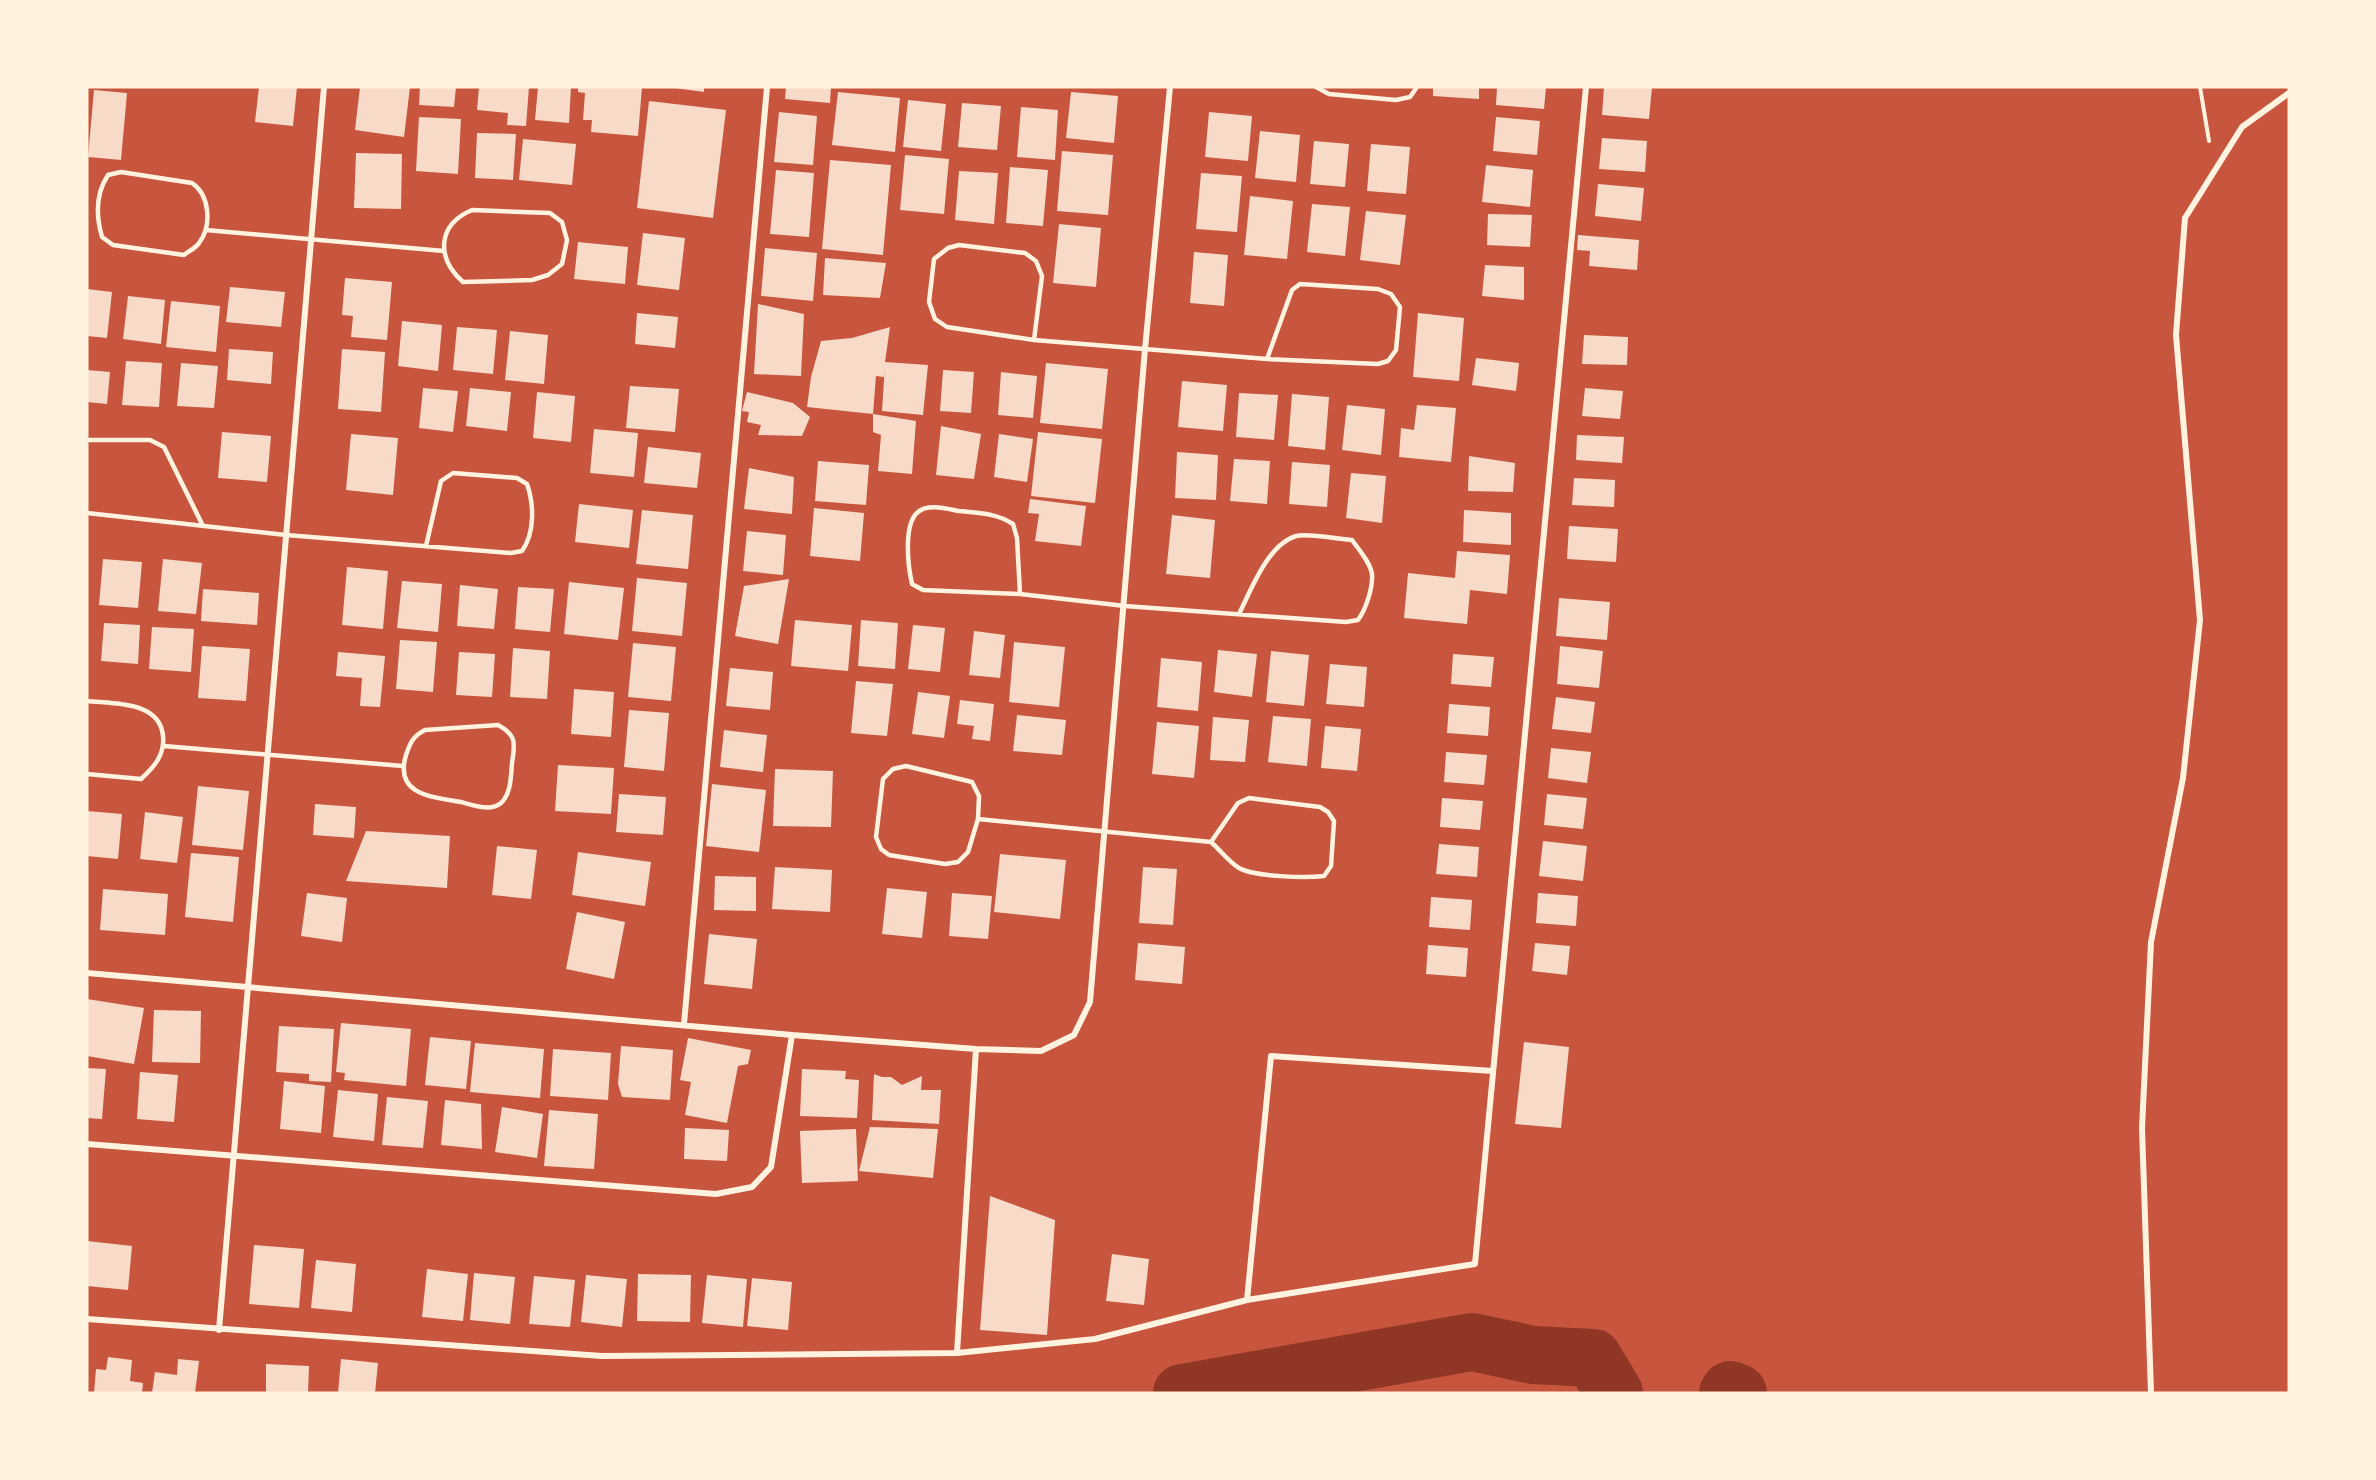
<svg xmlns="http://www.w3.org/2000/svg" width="2376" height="1480" font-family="Jost,sans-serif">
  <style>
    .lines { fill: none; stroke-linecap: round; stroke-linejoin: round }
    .river { stroke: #8f3625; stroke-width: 58 }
    .building { fill: #f7dbc8 }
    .path { stroke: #fff3e0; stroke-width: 4 }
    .service { stroke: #fff3e0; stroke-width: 4.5 }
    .minor { stroke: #fff3e0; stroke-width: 6 }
  </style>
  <rect width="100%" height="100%" fill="#c8553d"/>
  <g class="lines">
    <path class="river" d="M1182 1393 1472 1342 1533 1355 1593 1358 1614 1393
      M1728 1393 1730 1390 1738 1393"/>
  </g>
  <path class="building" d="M259 87H297L293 126 255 122Z
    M360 87H410L404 137 355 130Z
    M420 87H456L454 107 419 105Z
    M479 87H529L526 126 507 125 508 113 477 110Z
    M538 87H571L569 123 535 120Z
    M578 87H642L638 136 591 132 592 120H583L585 93 578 92Z
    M667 87H704V92Z
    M786 87H831L830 103 785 99Z
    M1433 87H1479V99L1433 96Z
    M1497 87H1546L1544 109 1496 105Z
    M1604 87H1652L1649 119 1602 115Z
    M94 90 127 93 121 160 88 157Z
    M838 92 900 98 895 152 832 145Z
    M1071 92 1118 96 1114 143 1066 138Z
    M908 100 946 104 941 151 903 147Z
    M649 101 726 110 713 218 637 208Z
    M962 103 1001 106 997 150 958 147Z
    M1021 107 1058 110 1055 160 1017 157Z
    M779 112 817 116 813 165 774 162Z
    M1209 112 1252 116 1248 161 1205 157Z
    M419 117 461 119 458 174 416 171Z
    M1496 117 1540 121 1537 155 1493 151Z
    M1260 131 1300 135 1296 182 1255 178Z
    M477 133 516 134 513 180 475 178Z
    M1602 138 1647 141 1645 172 1599 169Z
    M523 139 576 144 572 185 519 180Z
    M1314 141 1349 144 1345 187 1310 184Z
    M1371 144 1410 147 1406 194 1367 191Z
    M1062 151 1113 155 1108 215 1057 211Z
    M356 153 402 154 401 209 354 208Z
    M905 155 949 159 944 214 900 210Z
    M830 160 891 165 883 255 822 249Z
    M1486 165 1533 170 1530 207 1482 202Z
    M1010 167 1048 170 1043 226 1006 223Z
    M776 170 814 173 809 237 770 234Z
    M959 171 998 173 994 224 955 220Z
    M1201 173 1242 176 1237 232 1196 229Z
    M1598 184 1644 188 1641 221 1595 216Z
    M1250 196 1293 201 1287 259 1244 255Z
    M1312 204 1350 207 1345 256 1307 252Z
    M1366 211 1406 215 1400 265 1360 260Z
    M1488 214 1532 215 1530 247 1487 245Z
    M1059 224 1101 228 1096 287 1053 283Z
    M643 233 685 238 679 290 637 285Z
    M1578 235 1639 240 1637 270 1589 266 1590 251 1577 250Z
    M578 242 628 247 625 284 574 279Z
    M765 248 817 253 813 301 761 296Z
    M1194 252 1228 255 1224 306 1190 303Z
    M825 258 886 263 880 298 823 295Z
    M1485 265 1524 267V300L1482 296Z
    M345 278 392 282 387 340 351 337 353 316 342 315Z
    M230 287 285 292 281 327 226 322Z
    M87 289 112 292 107 338 87 336Z
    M128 296 165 300 161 344 123 339Z
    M171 301 220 306 216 352 166 347Z
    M758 304 804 314 801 376 754 374Z
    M637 313 678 317 675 348 635 344Z
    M1418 313 1464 318 1459 381 1413 377Z
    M402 321 442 325 438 371 398 366Z
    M457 327 497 330 493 374 453 370Z
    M890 327 885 362 928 365 923 415 882 411 885 365 884 377 876 376 873 414 807 407 811 377 821 341 852 338Z
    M510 331 548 335 544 384 505 380Z
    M1584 335 1628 337 1627 365 1582 364Z
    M229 349 273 352 271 384 227 380Z
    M342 349 385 352 381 412 338 409Z
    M1476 358 1519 363 1516 391 1472 385Z
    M126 361 162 363 159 407 122 405Z
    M181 363 218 366 214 408 177 406Z
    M1046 363 1108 369 1102 429 1040 423Z
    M87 370 110 372 107 404 87 402Z
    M943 370 974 372 971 413 940 411Z
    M1001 372 1037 376 1033 418 998 415Z
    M1182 381 1227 385 1223 431 1178 427Z
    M630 386 679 389 675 432 626 428Z
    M423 388 458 391 453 432 419 428Z
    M470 388 511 392 507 431 466 426Z
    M1585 388 1623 391 1620 419 1582 416Z
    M537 392 575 396 571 442 533 438Z
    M747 392 793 403 810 417 802 436 758 435 761 425 747 422 749 412 742 411Z
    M1239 393 1278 395 1274 440 1236 437Z
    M1292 394 1329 397 1325 450 1288 446Z
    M1347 405 1385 409 1381 455 1342 450Z
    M1417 405 1456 408 1451 462 1399 457 1401 428 1414 430Z
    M873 414 916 421 912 474 878 471 881 435 873 432Z
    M941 426 981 434 974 479 936 475Z
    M594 429 638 433 634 477 590 473Z
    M222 432 271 436 267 482 218 478Z
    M1038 432 1102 439 1095 503 1031 496Z
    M351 434 398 438 393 495 346 490Z
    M999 434 1033 439 1027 482 994 477Z
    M1577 435 1624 437 1622 463 1576 460Z
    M648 447 701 453 697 488 644 483Z
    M1177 452 1218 455 1216 500 1175 498Z
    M1469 456 1515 463 1513 492 1468 491Z
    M1234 459 1270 461 1267 504 1230 501Z
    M818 461 869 465 866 505 815 501Z
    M1292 462 1330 465 1327 507 1289 504Z
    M749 468 794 477 792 514 744 509Z
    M1351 473 1386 476 1382 523 1346 518Z
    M1574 478 1615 480 1614 507 1572 505Z
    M1030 499 1086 506 1081 546 1035 541 1039 514 1028 513Z
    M579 504 633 510 629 548 575 542Z
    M814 508 864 513 860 561 810 556Z
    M642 510 693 515 688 569 636 564Z
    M1464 510 1511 513V545L1463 542Z
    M1172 515 1215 520 1210 578 1166 574Z
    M1569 526 1618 529 1616 562 1567 559Z
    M747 531 786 535 783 575 743 571Z
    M1457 551 1510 555 1507 594 1470 590 1467 624 1404 618 1408 573 1455 578Z
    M103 559 142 562 138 608 99 605Z
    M163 559 202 563 196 614 158 611Z
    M347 567 388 571 383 629 342 625Z
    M637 578 687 583 682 636 632 631Z
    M789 579 778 644 735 636 744 586Z
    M402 581 442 584 438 632 397 628Z
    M569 582 624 588 618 640 564 634Z
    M460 585 498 589 494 629 457 626Z
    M518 587 554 589 550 632 515 629Z
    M203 589 259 593 257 625 201 621Z
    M1559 598 1610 602 1607 640 1556 636Z
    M795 620 852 625 848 671 791 666Z
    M861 620 898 623 895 669 858 666Z
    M104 623 140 625 138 664 101 661Z
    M913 625 945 628 940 672 908 669Z
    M152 627 194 629 191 672 149 669Z
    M974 631 1005 635 1000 678 969 675Z
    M400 640 437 642 433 692 396 689Z
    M1014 642 1065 647 1059 707 1009 702Z
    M633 643 676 647 671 701 628 697Z
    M202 646 250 649 246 701 198 698Z
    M1560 646 1603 651 1599 688 1557 684Z
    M513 648 550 651 547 699 510 697Z
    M1218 650 1257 654 1252 697 1214 692Z
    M1271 651 1309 655 1304 706 1266 702Z
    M338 652 385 656 380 707 360 706 362 678 336 676Z
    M459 652 495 654 492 697 456 695Z
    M1453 654 1494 657 1491 687 1451 684Z
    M1161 658 1202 662 1198 711 1157 707Z
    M1330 664 1367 667 1364 707 1326 704Z
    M730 668 773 672 770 710 726 706Z
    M856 681 893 684 887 736 851 733Z
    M574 689 614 692 611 737 571 734Z
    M918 692 950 696 944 738 912 734Z
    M1556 697 1595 702 1591 733 1552 729Z
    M960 700 994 704 990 741 972 739 974 726 957 724Z
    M1449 704 1490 707 1488 736 1447 733Z
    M629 710 669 713 664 771 624 767Z
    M1017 715 1066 720 1062 755 1013 751Z
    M1273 716 1311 719 1307 766 1268 762Z
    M1213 717 1249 720 1245 762 1210 760Z
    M1157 722 1199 726 1194 778 1152 774Z
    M1325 726 1361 729 1357 771 1321 768Z
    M724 730 767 735 763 772 720 767Z
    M1551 748 1591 752 1587 783 1548 778Z
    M1446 752 1487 755 1484 785 1444 782Z
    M558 765 614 768 611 814 555 811Z
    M775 769 833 771 831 827 773 826Z
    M712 784 766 790 759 852 706 846Z
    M198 786 249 791 243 850 192 845Z
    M619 794 666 797 663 835 616 832Z
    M1547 794 1587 798 1583 829 1544 825Z
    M1442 798 1483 801 1480 830 1440 827Z
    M315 804 356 807 354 838 313 835Z
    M87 811 122 814 118 859 87 856Z
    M145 812 183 817 177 863 140 859Z
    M366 831 450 836 447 888 346 881Z
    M1543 841 1587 846 1583 881 1539 876Z
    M1439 844 1479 847 1477 877 1436 874Z
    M497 846 537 850 531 899 492 895Z
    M578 852 651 862 645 906 572 895Z
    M191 853 239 857 233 922 185 917Z
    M1000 854 1066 860 1060 919 994 912Z
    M775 867 832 870 830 912 772 909Z
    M1143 867 1177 869 1173 925 1139 923Z
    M715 876 756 877V911L714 910Z
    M887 888 927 892 922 938 882 934Z
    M103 889 168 894 165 935 100 930Z
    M307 893 347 898 342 942 301 936Z
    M952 893 992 896 988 939 949 936Z
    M1538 893 1578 896 1576 926 1536 923Z
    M1431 897 1472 900 1470 930 1429 927Z
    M577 912 625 922 614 979 566 969Z
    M709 934 757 939 752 989 704 984Z
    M1138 943 1185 947 1182 984 1135 980Z
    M1535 943 1570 946 1567 975 1532 971Z
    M1428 945 1468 948 1466 977 1426 974Z
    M87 999 144 1008 134 1064 87 1056Z
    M154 1010 201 1011 200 1063 152 1062Z
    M341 1023 411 1029 406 1086 344 1080 345 1073 336 1072Z
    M279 1026 334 1029 331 1082 309 1081V1074L276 1072Z
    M430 1037 471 1041 466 1089 425 1085Z
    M688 1038 751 1050 748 1064 738 1066 727 1123 685 1115 691 1082 680 1080Z
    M1524 1042 1569 1047 1561 1128 1515 1124Z
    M475 1043 544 1049 540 1098 470 1092Z
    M621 1046 673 1050 670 1100 622 1097 618 1084Z
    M553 1049 611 1053 608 1100 550 1096Z
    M87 1068 106 1069 102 1119 87 1118Z
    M802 1069 846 1071 845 1079 859 1080 857 1118 800 1116Z
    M140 1072 178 1075 174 1122 137 1119Z
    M874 1074 882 1077H891L902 1085 922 1076 921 1090H941L939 1124 872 1120Z
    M284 1081 325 1086 321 1133 280 1129Z
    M338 1090 378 1094 374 1141 333 1137Z
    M387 1097 428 1101 423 1148 382 1145Z
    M445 1100 481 1104 482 1149 441 1145Z
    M502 1107 543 1114 537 1158 495 1152Z
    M549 1110 598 1114 594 1169 544 1166Z
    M870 1127 938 1129 933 1178 859 1171Z
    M685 1128 729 1130 727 1161 684 1159Z
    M856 1129 858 1181 802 1183 800 1131Z
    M990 1196 1055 1220 1047 1335 980 1330Z
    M87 1241 132 1246 128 1290 87 1286Z
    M254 1245 304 1249 299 1308 249 1304Z
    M1112 1254 1149 1259 1144 1305 1106 1301Z
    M316 1260 356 1264 352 1312 311 1308Z
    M427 1269 468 1274 463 1321 422 1317Z
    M474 1273 515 1277 510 1324 470 1320Z
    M638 1274 691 1275 690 1322 637 1321Z
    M586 1275 627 1279 622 1327 581 1322Z
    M707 1275 747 1279 743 1327 702 1323Z
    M534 1276 575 1280 570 1327 529 1324Z
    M752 1278 792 1282 788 1330 747 1326Z
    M108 1357 132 1360 130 1381 143 1383 142 1393H94L96 1369 106 1370Z
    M178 1359 199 1361 195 1393H152L155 1372 177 1375Z
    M341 1359 378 1363 375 1393H338Z
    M266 1364 309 1366 308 1393H266Z"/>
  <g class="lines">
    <path class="path" d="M2200 87 2209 141"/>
    <path class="service" d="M1316 87 1329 94 1396 100 1410 97 1417 87
      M121 172 192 183C210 195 212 226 199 243 196 248 189 251 184 255L113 245 102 237C96 216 96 193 108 175Z
      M472 210 550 213 562 222 567 240 562 264 548 275 532 280 463 282C436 258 437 225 472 210Z
      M206 230 444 251
      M1034 340 1042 276 1036 261 1025 253 959 245 948 248 934 259 929 302 935 319 947 327 1034 340 1267 359 1378 364 1388 361 1396 350 1400 307 1391 294 1378 289 1300 284 1292 290 1267 359
      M87 440H150L164 447 203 526
      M87 513 286 535 511 553 522 551C535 533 534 504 527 484L517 478 453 473 441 481 426 546
      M1020 594 1017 538 1013 524C996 513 979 513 959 511 948 509 928 503 918 512 903 524 908 566 912 584L923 590 1020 594 1125 606 1346 622 1358 620C1366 609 1373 588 1372 574 1370 562 1359 550 1352 540 1337 539 1309 533 1296 536 1268 544 1251 590 1239 614
      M87 701C114 704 160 701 163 736 165 755 154 767 141 779L87 774
      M498 725C517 735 515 744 512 763 511 776 511 794 501 803 490 812 473 805 461 802 432 797 394 795 406 755 410 743 413 736 425 730Z
      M164 746 403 766
      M906 766 972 782 979 796 978 819 968 852 958 862 945 864 889 855 881 849 876 837 883 779 893 769Z
      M978 819 1211 842C1220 850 1229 862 1239 868 1255 877 1306 878 1324 876L1331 866 1334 821 1328 812 1320 807 1249 798 1238 803 1211 842"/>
    <path class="minor" d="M87 973 792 1035 976 1049 1041 1051 1074 1035 1090 1002 1145 349 1170 87
      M684 1024 767 87
      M87 1144 716 1194 752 1187 771 1167 792 1035
      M1247 1300 1271 1056 1493 1071
      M87 1319 602 1356 957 1353 1095 1339 1247 1300 1475 1264 1586 87
      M219 1330 324 87
      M957 1353 976 1049
      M2151 1393 2142 1128 2151 942 2183 778 2200 620 2176 335 2185 218 2242 127 2289 93"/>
  </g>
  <rect width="2376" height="1480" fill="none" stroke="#fff3e0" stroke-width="177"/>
</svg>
